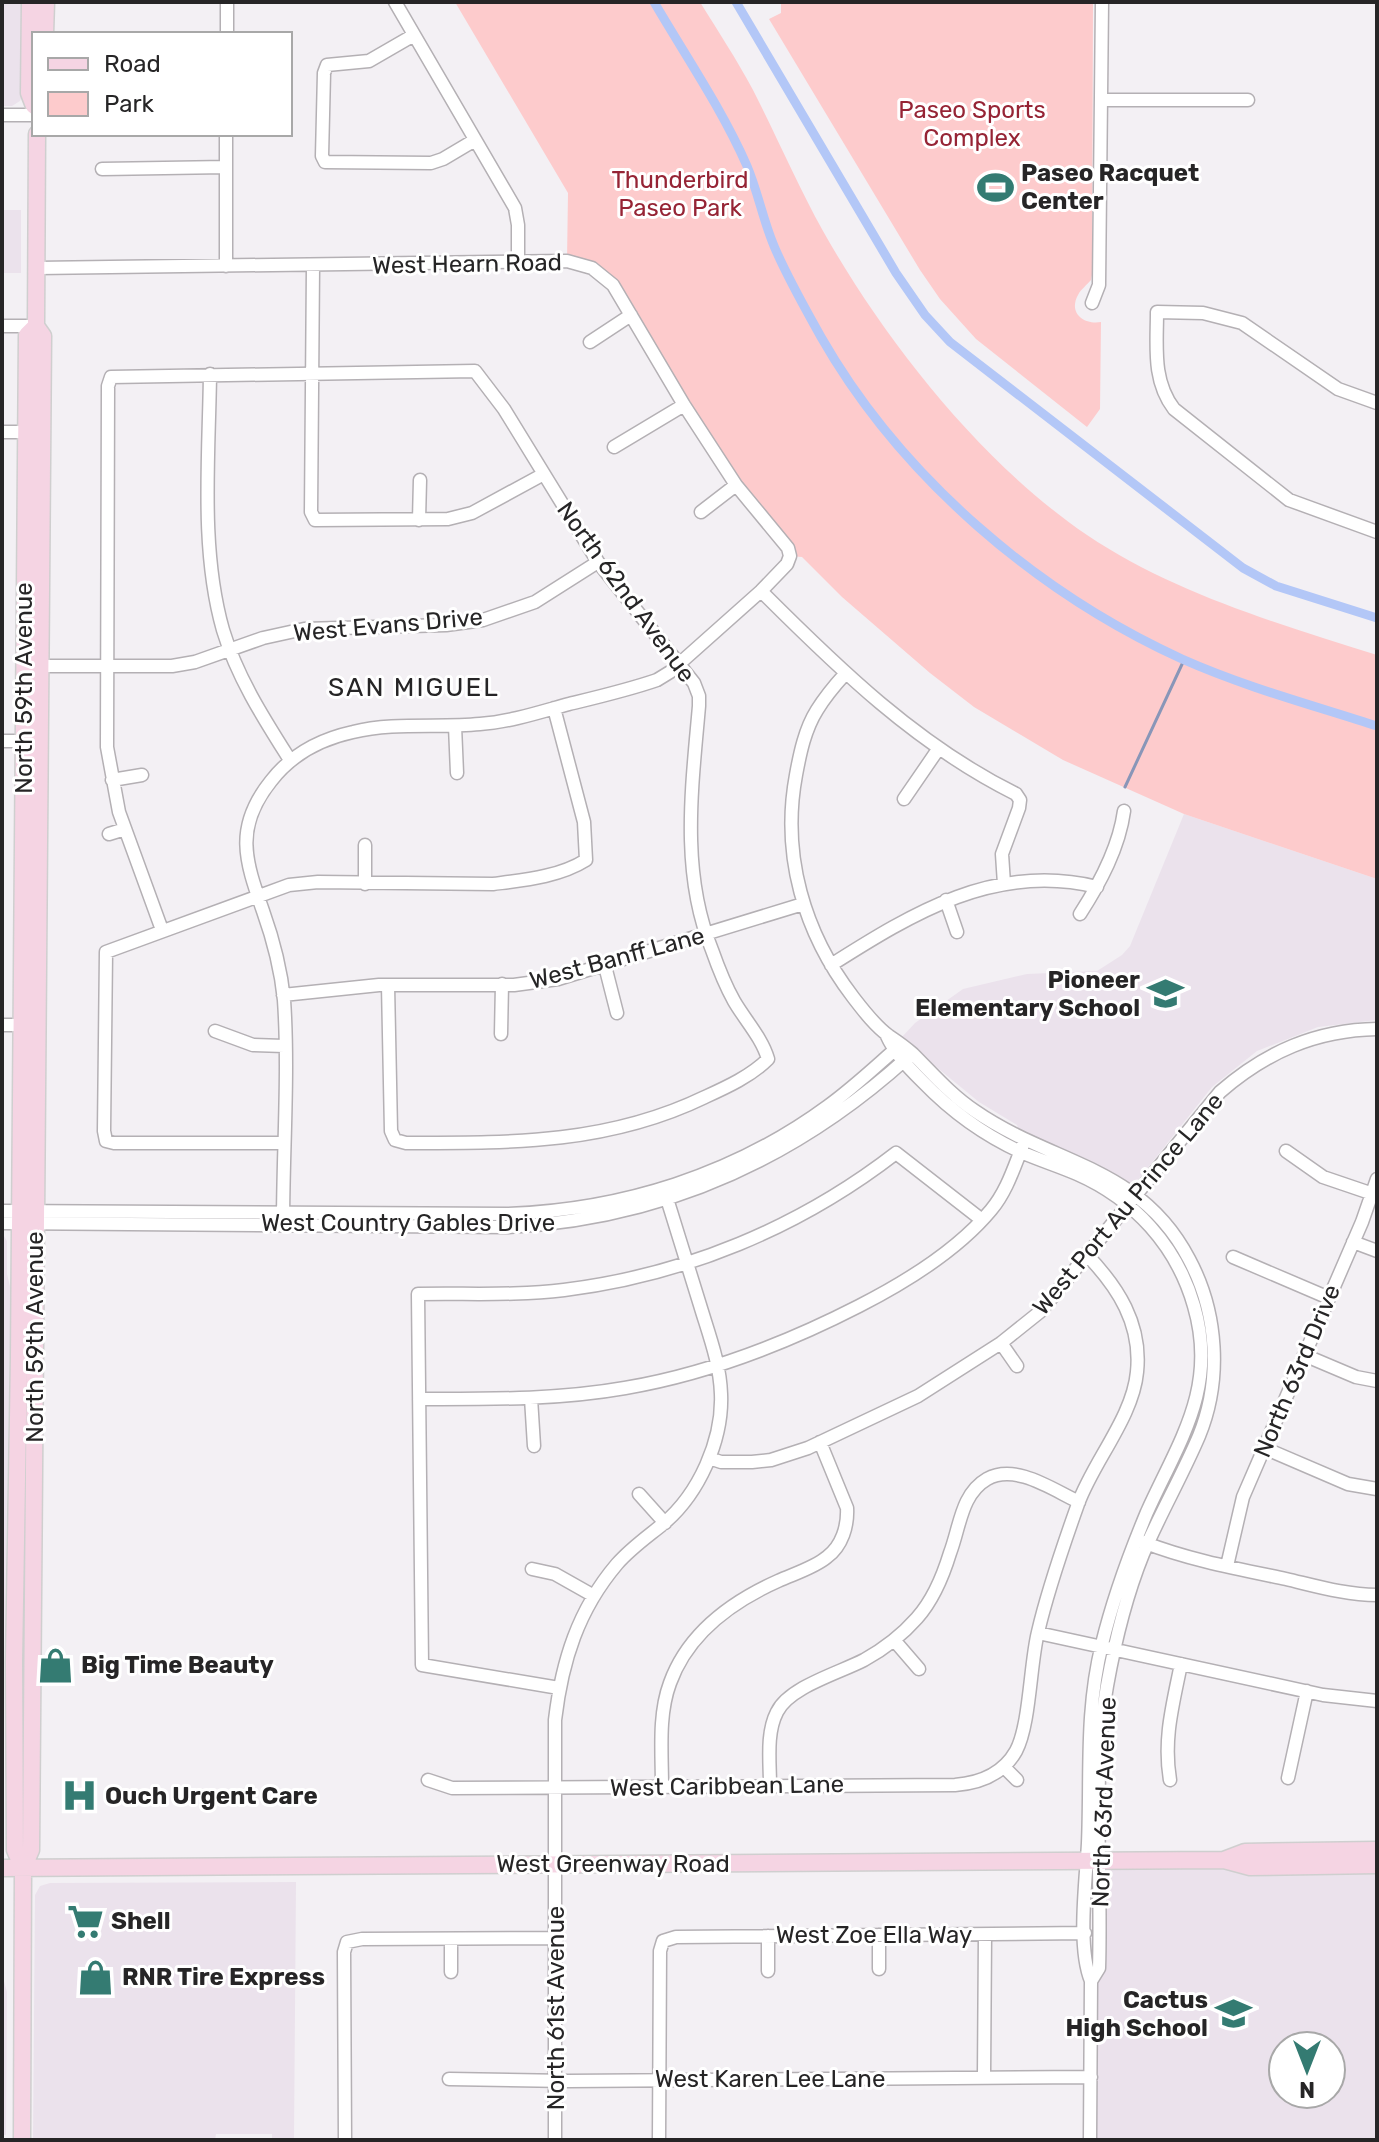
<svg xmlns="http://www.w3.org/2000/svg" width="1379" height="2142" font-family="Rubik,sans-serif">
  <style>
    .built { fill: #ebe2ec; fill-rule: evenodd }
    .green { fill: #fdcbcc }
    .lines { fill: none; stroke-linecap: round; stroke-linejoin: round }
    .stream { stroke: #8996b8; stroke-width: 3 }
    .canal { stroke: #b3c7f7; stroke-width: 9 }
    .minor-casing { stroke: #b4b0b4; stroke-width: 15 }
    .major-casing { stroke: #cfcfcf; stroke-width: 19 }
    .minor { stroke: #fff; stroke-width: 12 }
    .major { stroke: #f5d4e3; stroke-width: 16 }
    .labels { text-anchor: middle; stroke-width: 6; stroke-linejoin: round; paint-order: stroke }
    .park-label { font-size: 24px; fill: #962435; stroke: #fff }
    .poi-label { font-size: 24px; font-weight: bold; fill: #262526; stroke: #fff; text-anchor: start }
    .street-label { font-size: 24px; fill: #262526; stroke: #fff }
    .neighbourhood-label { font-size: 26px; letter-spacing: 2px; fill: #262526; stroke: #fff }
  </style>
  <rect width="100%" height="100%" fill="#f3f0f4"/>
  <path class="built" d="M2 2H23L22 96 20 101 12 106H2Z
    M2 210H21V273H2Z
    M1184 814 1377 879V1020L1318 1027 1257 1051 1212 1087 1138 1180 1129 1183 1092 1161 1019 1131 1017 1125 979 1102 901 1038 915 1023 963 989 1027 974 1097 971 1122 955 1130 946Z
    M2 1233 7 1241V1274L11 1290 2 1763Z
    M1377 1858V2140H1090L1093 1861ZM1283 2046H1331V2094H1283Z
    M296 1882 294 2139 272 2140V2134H216L215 2140H33L35 1895 40 1886 50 1883Z
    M2 1974 7 1992 6 2135H2Z"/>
  <path class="green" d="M455 2H700C718 31 737 60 753 90 777 137 798 186 823 231 885 341 982 464 1087 535 1173 593 1279 624 1377 655V879L1184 814 1063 760 974 707 930 673 842 597 802 557 790 556 736 485 613 285 567 261 568 193Z
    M781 2H1093L1092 275 1091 280C1087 285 1081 289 1078 295 1068 313 1084 325 1101 322L1100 409 1087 427 976 339 940 299 920 270 769 19 781 13Z"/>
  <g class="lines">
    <path class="stream" d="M1125 787 1184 660"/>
    <path class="canal" d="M654 2C685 55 722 109 747 166 758 192 763 220 774 246 787 277 805 308 821 337 901 477 1037 593 1182 659 1245 687 1312 705 1377 726
      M736 2 896 273 925 315 950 342 1243 568 1276 586 1377 618"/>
    <defs>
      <path id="minor" d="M395 2 515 208 518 225V262
        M227 34V2
        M414 35 369 61 327 65 324 73 322 156 325 162 431 163 443 159 475 140
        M1102 100H1248
        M2 115H34
        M102 169 226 167
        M226 266V134
        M313 266 311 512 315 520 448 519 472 513 542 475
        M37 268 567 261 592 268 613 285 684 405 736 485 788 548 790 556 787 564 761 591 670 672 657 680C628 690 598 697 569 704 540 712 510 722 480 724 438 728 394 722 353 732 321 739 291 755 271 781 234 827 245 860 263 911 273 939 281 970 284 1000 289 1072 283 1151 283 1224
        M1092 303 1099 285 1102 2
        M2 326H36
        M590 342 631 315
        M210 374C209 458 200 549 223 630 237 677 264 719 290 760
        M1377 403 1338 389 1242 323 1203 313 1157 312C1157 346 1152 380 1174 409L1289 500 1377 532
        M2 432H35
        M614 447 684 405
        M701 512 736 485
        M419 520 420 480
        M761 591C838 668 917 745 1016 794L1020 800 1019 808 1002 854 1004 884
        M34 666H172L195 662 263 638 304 629 446 625 483 620 535 602 598 562
        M845 674C835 685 825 697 817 710 805 729 800 753 796 775 781 855 804 933 853 997 863 1010 875 1026 889 1036 898 1042 905 1047 913 1054 933 1074 951 1095 975 1111 1053 1165 1140 1165 1189 1259 1218 1313 1222 1380 1199 1436 1182 1476 1160 1514 1143 1554 1126 1596 1115 1641 1107 1686 1092 1774 1102 1877 1099 1968L1091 1981
        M455 726 457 773
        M2 741H31
        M112 780 142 775
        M904 799 939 748
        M109 834 125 829
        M365 884V845
        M946 900 957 932
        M1080 914C1100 883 1119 848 1124 811
        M162 930 119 812 107 747 108 386 111 377 475 371 504 409 598 562 694 683 699 696V706C692 787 680 872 712 950 718 967 725 985 734 1001 745 1020 762 1038 768 1059 751 1076 727 1087 705 1097 608 1144 511 1143 406 1143L395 1140 391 1131 388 985
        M831 965C913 913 996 862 1097 887
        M605 966 617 1013
        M283 995 379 985H514L558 979 803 904
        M2 1025H27
        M215 1031 253 1045 284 1046
        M501 1034 502 984
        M886 1034C895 1054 908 1067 923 1082 951 1111 984 1135 1021 1152 1039 1160 1059 1166 1077 1174 1134 1199 1177 1246 1194 1306 1218 1388 1179 1441 1147 1512 1129 1555 1113 1599 1102 1644 1085 1713 1091 1774 1088 1843 1086 1881 1077 1947 1091 1981L1090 2140
        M283 1143H114L106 1141 104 1131 106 952 289 885 318 882 493 884C524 880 559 877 586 860L584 822 554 708
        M1286 1151 1323 1177 1373 1194
        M2 1211 507 1214C622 1210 734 1175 828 1106 853 1088 875 1067 898 1047
        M2 1223 508 1227C662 1219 793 1161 907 1058
        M1353 1242 1377 1251
        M1233 1257 1329 1298
        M1001 1343 1017 1366
        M1304 1355 1356 1377 1377 1381
        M531 1398 534 1446
        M419 1399C488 1399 557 1400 625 1388 707 1374 785 1344 859 1306 906 1282 957 1251 991 1210 1007 1191 1014 1167 1023 1145
        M1264 1448 1348 1484 1377 1489
        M709 1458 721 1462H752L771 1460 808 1448 918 1396 1001 1343 1041 1311 1220 1092C1266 1052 1316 1030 1377 1029
        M639 1494 665 1523
        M1143 1542C1189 1560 1238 1569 1286 1579 1316 1586 1346 1595 1377 1595
        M1227 1566 1243 1497 1362 1222 1377 1179
        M532 1569 555 1574 594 1596
        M1038 1633 1323 1695 1377 1701
        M894 1640 919 1669
        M559 1688 422 1665 418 1294C466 1293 516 1296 564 1290 685 1275 799 1228 896 1153L982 1220
        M1004 1767 1017 1780
        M1288 1778 1307 1691
        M428 1780 452 1788 955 1785C981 1783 1003 1774 1016 1751 1030 1725 1030 1664 1038 1632 1048 1589 1063 1546 1078 1504 1093 1462 1133 1417 1137 1372 1142 1324 1118 1287 1086 1254
        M1170 1780C1163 1739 1173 1704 1181 1664
        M770 1785C770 1762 766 1733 777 1712 789 1687 839 1673 864 1660 884 1649 902 1635 917 1618 933 1600 943 1576 950 1553 960 1527 961 1494 987 1479 1016 1463 1053 1490 1079 1502
        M662 1787C662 1753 658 1715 670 1683 688 1633 731 1602 778 1581 793 1574 814 1568 827 1557 842 1546 848 1526 847 1508L820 1442
        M879 1935V1969
        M768 1936V1971
        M451 1939V1972
        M984 2077 985 1935
        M449 2079 568 2081 1091 2077
        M345 2140 344 1952 347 1942 362 1939 557 1938
        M555 2140V1720C562 1661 578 1610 617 1564 631 1548 647 1537 663 1524 699 1494 723 1440 721 1394 720 1363 709 1335 700 1305 688 1267 676 1228 664 1189
        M659 2140 660 1951 663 1941 676 1937 1085 1933"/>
      <path id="major" d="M30 2 29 93 34 106
        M45 34 46 2
        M1224 1860 1245 1852 1377 1850
        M2 1868 1224 1860 1250 1867 1377 1865
        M23 1868 15 1850 14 1662 19 1357 27 335 36 326
        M22 2140 23 1868 31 1850 43 336 36 326 37 134"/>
    </defs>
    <use href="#minor" class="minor-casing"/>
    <use href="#major" class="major-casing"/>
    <use href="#minor" class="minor"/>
    <use href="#major" class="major"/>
  </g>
  <defs>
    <symbol id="stadium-bare" viewBox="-9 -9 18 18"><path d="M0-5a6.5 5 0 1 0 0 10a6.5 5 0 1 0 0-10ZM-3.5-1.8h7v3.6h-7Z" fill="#347b72" stroke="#fff" stroke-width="2.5" paint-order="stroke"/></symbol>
    <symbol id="school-bare" viewBox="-9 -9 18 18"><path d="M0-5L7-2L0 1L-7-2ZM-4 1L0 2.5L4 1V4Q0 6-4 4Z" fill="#347b72" stroke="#fff" stroke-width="2.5" paint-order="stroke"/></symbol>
    <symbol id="shop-bare" viewBox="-9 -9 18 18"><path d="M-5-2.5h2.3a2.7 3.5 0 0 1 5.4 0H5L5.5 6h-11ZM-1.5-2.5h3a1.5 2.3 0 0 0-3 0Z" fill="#347b72" stroke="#fff" stroke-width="2.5" paint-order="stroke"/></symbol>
    <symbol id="hospital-bare" viewBox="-9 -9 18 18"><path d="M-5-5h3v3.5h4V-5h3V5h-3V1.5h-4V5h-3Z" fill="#347b72" stroke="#fff" stroke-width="2.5" paint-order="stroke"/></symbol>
    <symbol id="supermarket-bare" viewBox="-9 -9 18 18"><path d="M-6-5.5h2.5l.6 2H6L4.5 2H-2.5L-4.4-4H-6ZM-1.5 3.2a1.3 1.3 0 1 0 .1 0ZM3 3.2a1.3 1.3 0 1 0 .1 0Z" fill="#347b72" stroke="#fff" stroke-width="2.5" paint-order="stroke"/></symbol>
  </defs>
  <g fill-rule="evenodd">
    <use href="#stadium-bare" x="970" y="162" width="51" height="51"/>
    <use href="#school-bare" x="1140" y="968" width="51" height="51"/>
    <use href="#shop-bare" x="30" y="1640" width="51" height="51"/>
    <use href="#hospital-bare" x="54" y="1770" width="51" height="51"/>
    <use href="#supermarket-bare" x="60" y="1896" width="51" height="51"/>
    <use href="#shop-bare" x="70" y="1952" width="51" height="51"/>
    <use href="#school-bare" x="1208" y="1988" width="51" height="51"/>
  </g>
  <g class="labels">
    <g class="park-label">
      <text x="972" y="118">Paseo Sports<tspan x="972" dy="28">Complex</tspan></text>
      <text x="680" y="188">Thunderbird<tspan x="680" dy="28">Paseo Park</tspan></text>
    </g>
    <g class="poi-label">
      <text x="1021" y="181">Paseo Racquet<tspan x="1021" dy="28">Center</tspan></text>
      <text x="1140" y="988" text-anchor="end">Pioneer<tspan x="1140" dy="28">Elementary School</tspan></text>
      <text x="81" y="1673">Big Time Beauty</text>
      <text x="105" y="1804">Ouch Urgent Care</text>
      <text x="111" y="1929">Shell</text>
      <text x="122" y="1985">RNR Tire Express</text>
      <text x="1208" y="2008" text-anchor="end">Cactus<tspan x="1208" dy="28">High School</tspan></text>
    </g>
    <g class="street-label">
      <text transform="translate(467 264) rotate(-1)" y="8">West Hearn Road</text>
      <text transform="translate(626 592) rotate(54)" y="8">North 62nd Avenue</text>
      <text transform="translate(388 625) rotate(-5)" y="8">West Evans Drive</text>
      <text transform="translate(24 688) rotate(-90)" y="8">North 59th Avenue</text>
      <text transform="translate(617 958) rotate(-15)" y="8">West Banff Lane</text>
      <text transform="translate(1128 1204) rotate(-50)" y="8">West Port Au Prince Lane</text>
      <text x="408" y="1231">West Country Gables Drive</text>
      <text transform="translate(35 1337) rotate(-90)" y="8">North 59th Avenue</text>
      <text transform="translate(1297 1371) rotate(-67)" y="8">North 63rd Drive</text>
      <text transform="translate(727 1786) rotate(-1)" y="8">West Caribbean Lane</text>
      <text transform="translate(1104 1802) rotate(-88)" y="8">North 63rd Avenue</text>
      <text x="613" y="1872">West Greenway Road</text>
      <text x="874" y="1943">West Zoe Ella Way</text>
      <text transform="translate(556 2008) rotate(-90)" y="8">North 61st Avenue</text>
      <text x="770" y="2087">West Karen Lee Lane</text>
    </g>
    <g class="neighbourhood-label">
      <text x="414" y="696">SAN MIGUEL</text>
    </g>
  </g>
  <rect width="1379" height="2142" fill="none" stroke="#262526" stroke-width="8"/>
  <rect x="32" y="32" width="260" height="104" fill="#ffffff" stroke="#a8a8a8" stroke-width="2"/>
  <rect x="48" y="58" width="40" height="12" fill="#f5d4e3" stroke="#a8a8a8" stroke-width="2"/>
  <text x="104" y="72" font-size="24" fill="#262526">Road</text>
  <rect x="48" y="92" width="40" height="24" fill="#fdcbcc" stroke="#a8a8a8" stroke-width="2"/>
  <text x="104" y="112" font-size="24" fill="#262526">Park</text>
  <g transform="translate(1307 2070) rotate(180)"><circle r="38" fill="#ffffff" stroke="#a8a8a8" stroke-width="2"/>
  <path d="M0-6L14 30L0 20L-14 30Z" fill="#347b72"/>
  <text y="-12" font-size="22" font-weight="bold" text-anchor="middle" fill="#262526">N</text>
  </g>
</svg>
